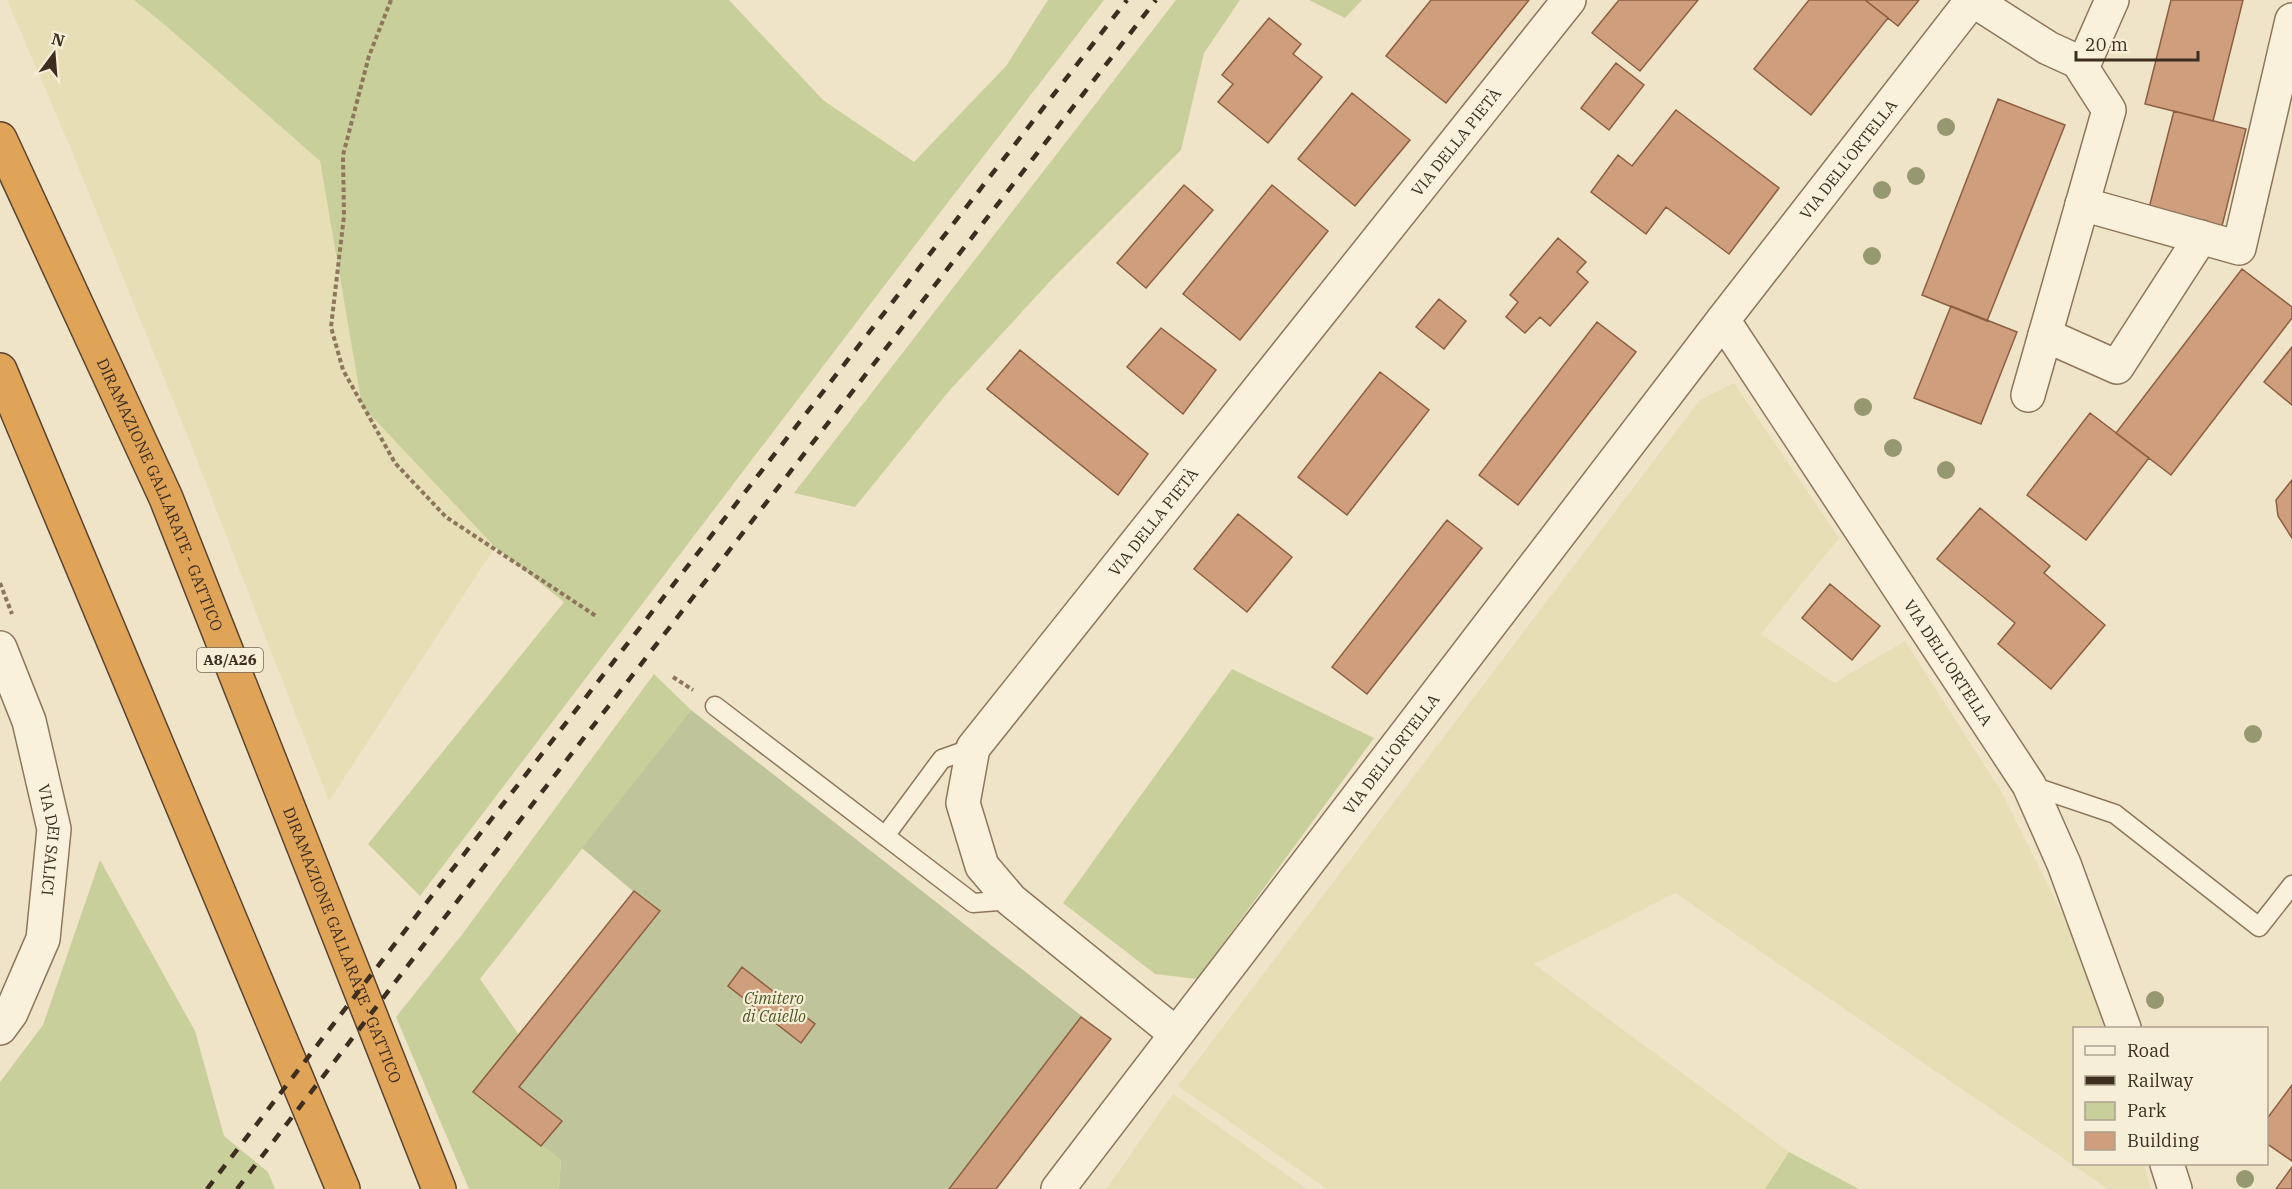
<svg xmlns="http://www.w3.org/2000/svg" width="2292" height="1189" font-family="'IBM Plex Serif',serif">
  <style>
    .farmland { fill: #e6deb5 }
    .green { fill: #c9cf9b }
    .cemetery { fill: #bfc49a }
    .building { fill: #cf9f7d; stroke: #8d5f41; stroke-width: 1.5 }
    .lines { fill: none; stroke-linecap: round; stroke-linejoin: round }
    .lane-casing { stroke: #8d765c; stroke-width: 21 }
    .street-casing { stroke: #8d765c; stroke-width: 36 }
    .highway-casing { stroke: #5b4430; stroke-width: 36 }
    .path { stroke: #8d765c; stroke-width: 4; stroke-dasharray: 4.5 3; stroke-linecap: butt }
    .lane { stroke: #faf1dc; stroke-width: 18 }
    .street { stroke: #faf1dc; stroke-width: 33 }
    .highway { stroke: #e0a458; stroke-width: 33 }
    .rail { stroke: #3d2e20; stroke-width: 4.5; stroke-dasharray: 10 10; stroke-linecap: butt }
    .tree { fill: #96986f }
    .labels { text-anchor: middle; stroke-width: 4.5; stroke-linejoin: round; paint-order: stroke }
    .shield { fill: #f7eed8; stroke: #756857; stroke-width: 1.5 }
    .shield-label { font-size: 15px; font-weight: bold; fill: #3d2e20 }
    .street-label { font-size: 16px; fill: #3d2e20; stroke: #f7eed8 }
    .park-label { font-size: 16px; font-style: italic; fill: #4d5a26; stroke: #f7eed8 }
  </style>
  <rect width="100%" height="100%" fill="#f0e4c8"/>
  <path class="farmland" d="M7 0H134L165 25 320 161 362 406 495 547 329 801 190 442 68 142Z
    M1734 383 1839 538 1761 634 1834 683 1905 641 2001 791 2082 953 2104 1028H2074V1164H2144L2151 1189H2108L1675 893 1534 964 1789 1152 1765 1189H1327L1178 1086 1700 400Z
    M1173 1094 1307 1189H1106Z"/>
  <path class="green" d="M134 0H729L823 100 914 162 1006 66 1048 0H1104L932 223 420 896 368 844 564 602 495 547 362 406 320 161 165 25Z
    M1176 0H1240L1204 53 1181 150 1055 276 949 391 855 507 794 493Z
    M1309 0H1362L1345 18Z
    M1232 669 1374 738 1197 979 1155 974 1063 903Z
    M654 674 691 710 480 979 519 1035 473 1092 561 1160 559 1189H469L396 1017 464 932Z
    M100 860 195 1031 224 1136 268 1172 275 1189H0V1082L43 1025Z
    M1789 1152 1859 1189H1765Z"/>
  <path class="cemetery" d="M691 710 1111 1039 996 1189H559L561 1160 473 1092 634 892 582 848Z"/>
  <path class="building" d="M1431 0H1529L1446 103 1386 56Z
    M1619 0H1698L1640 71 1592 33Z
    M1809 0H1865L1888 18 1811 115 1754 69Z
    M1865 0H1919L1898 26Z
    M2171 0H2243L2213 121 2145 104Z
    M1269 18 1301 44 1293 54 1322 77 1268 143 1218 102 1233 84 1222 75Z
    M1616 63 1644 85 1609 130 1581 108Z
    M1352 93 1410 140 1355 206 1298 159Z
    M1998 99 2065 125 1987 321 1922 295Z
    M1676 110 1779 188 1729 254 1666 207 1646 234 1591 192 1618 155 1632 166Z
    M2174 111 2246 129 2222 226 2149 208Z
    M1184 185 1213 210 1146 288 1117 263Z
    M1272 185 1328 231 1240 340 1183 294Z
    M1558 238 1586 262 1577 272 1588 282 1550 326 1540 317 1525 333 1506 317 1518 302 1510 295Z
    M2242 269 2292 307V318L2171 475 2116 433Z
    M1439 299 1466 321 1444 349 1416 327Z
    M1951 306 2017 332 1981 424 1914 398Z
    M1597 322 1636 352 1518 505 1479 475Z
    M1161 328 1216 370 1183 414 1127 367Z
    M2292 347V405L2264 382Z
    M1020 350 1148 454 1118 495 987 389Z
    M1380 372 1429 410 1347 515 1298 477Z
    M2090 413 2149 458 2086 540 2027 495Z
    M2292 480V538L2278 516 2276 500Z
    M1980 508 2050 566 2044 573 2105 625 2051 689 1998 644 2015 623 1937 559Z
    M1238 514 1292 557 1247 612 1194 569Z
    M1447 520 1482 548 1367 694 1332 667Z
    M1830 584 1880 626 1852 660 1802 618Z
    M634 891 660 911 519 1087 562 1121 541 1146 473 1092Z
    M742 967 815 1024 801 1043 728 986Z
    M1081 1017 1111 1039 996 1189H949Z
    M2292 1085V1161L2266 1143V1120Z
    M2292 1167V1189H2276Z"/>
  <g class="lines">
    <defs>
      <path id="lane" d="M715 706 973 903 1011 900
        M2029 785 2115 814 2259 927 2292 885
        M885 836 942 759 973 748"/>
      <g id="street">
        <path d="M1973 0 2048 48 2083 64"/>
        <path d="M2082 204 2239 248 2292 20"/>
        <path id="s1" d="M1723 320 2029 785 2064 864 2124 1028"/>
        <path d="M2045 335 2117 367 2201 237"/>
        <path d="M2028 395 2109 110 2082 68 2112 0"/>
        <path id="s2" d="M0 648 29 721 54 829 43 939 11 1013 0 1028"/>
        <path id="s3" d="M1176 1034 1011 900 982 866 963 803 973 748 1569 0"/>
        <path d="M2167 1164 2175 1189"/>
        <path id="s4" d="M1058 1189 1723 320 1972 0"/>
      </g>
      <g id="highway">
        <path id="s5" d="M0 139 166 498 439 1189"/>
        <path d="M0 370 343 1189"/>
      </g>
    </defs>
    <use href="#lane" class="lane-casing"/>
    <use href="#street" class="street-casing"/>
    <use href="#highway" class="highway-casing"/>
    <path class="path" d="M391 0 369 56 343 155 344 216 331 327 343 370 395 463 446 517 596 616
      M0 583 12 614
      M673 677 693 690"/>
    <use href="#lane" class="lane"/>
    <use href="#street" class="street"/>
    <use href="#highway" class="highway"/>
    <path class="rail" d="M207 1189 427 902 1127 0
      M237 1189 445 917 1156 0"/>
  </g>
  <g class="tree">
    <circle cx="1946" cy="127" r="9"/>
    <circle cx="1916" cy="176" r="9"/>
    <circle cx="1882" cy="190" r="9"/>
    <circle cx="1872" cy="256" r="9"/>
    <circle cx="1863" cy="407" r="9"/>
    <circle cx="1893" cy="448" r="9"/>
    <circle cx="1946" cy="470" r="9"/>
    <circle cx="2253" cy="734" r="9"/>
    <circle cx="2155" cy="1000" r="9"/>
    <circle cx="2245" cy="1179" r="9"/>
  </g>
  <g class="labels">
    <rect class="shield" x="197" y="648" width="66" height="24" rx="4.5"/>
    <g class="shield-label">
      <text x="230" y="665">A8/A26</text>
    </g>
    <g class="street-label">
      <text dy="6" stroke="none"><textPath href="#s3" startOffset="1154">VIA DELLA PIETÀ</textPath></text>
      <text dy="6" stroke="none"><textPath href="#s4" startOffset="1298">VIA DELL'ORTELLA</textPath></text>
      <text dy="6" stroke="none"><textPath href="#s5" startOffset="390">DIRAMAZIONE GALLARATE - GATTICO</textPath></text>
      <text dy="6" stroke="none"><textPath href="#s3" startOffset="668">VIA DELLA PIETÀ</textPath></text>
      <text dy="6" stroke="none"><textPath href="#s1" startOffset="410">VIA DELL'ORTELLA</textPath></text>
      <text dy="6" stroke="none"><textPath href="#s4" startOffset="548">VIA DELL'ORTELLA</textPath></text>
      <text dy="6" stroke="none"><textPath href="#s2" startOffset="200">VIA DEI SALICI</textPath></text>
      <text dy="6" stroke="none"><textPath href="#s5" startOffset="876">DIRAMAZIONE GALLARATE - GATTICO</textPath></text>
    </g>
    <g class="park-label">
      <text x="774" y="1004">Cimitero<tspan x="774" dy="18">di Caiello</tspan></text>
    </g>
  </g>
  <rect x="2073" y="1027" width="195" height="138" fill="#f7eed8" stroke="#ada18e" stroke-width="1.5"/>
  <rect x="2085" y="1046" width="30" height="9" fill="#faf1dc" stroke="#ada18e" stroke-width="1.5"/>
  <text x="2127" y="1057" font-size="18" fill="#3d2e20">Road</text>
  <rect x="2085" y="1076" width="30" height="9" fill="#3d2e20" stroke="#ada18e" stroke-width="1.5"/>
  <text x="2127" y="1087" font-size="18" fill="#3d2e20">Railway</text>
  <rect x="2085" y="1102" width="30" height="18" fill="#c9cf9b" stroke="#ada18e" stroke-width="1.5"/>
  <text x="2127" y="1117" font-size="18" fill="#3d2e20">Park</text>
  <rect x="2085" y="1132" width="30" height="18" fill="#cf9f7d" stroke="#ada18e" stroke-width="1.5"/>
  <text x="2127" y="1147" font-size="18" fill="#3d2e20">Building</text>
  <g transform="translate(54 54) rotate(16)" stroke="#f7eed8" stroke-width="4.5" paint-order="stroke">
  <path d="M0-4.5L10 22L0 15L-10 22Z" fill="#3d2e20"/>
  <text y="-9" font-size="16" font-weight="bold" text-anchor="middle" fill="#3d2e20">N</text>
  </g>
  <path d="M2076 51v9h122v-9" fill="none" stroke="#3d2e20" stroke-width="3"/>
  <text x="2085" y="51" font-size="18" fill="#3d2e20" stroke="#f7eed8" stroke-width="4.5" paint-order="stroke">20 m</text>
</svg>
